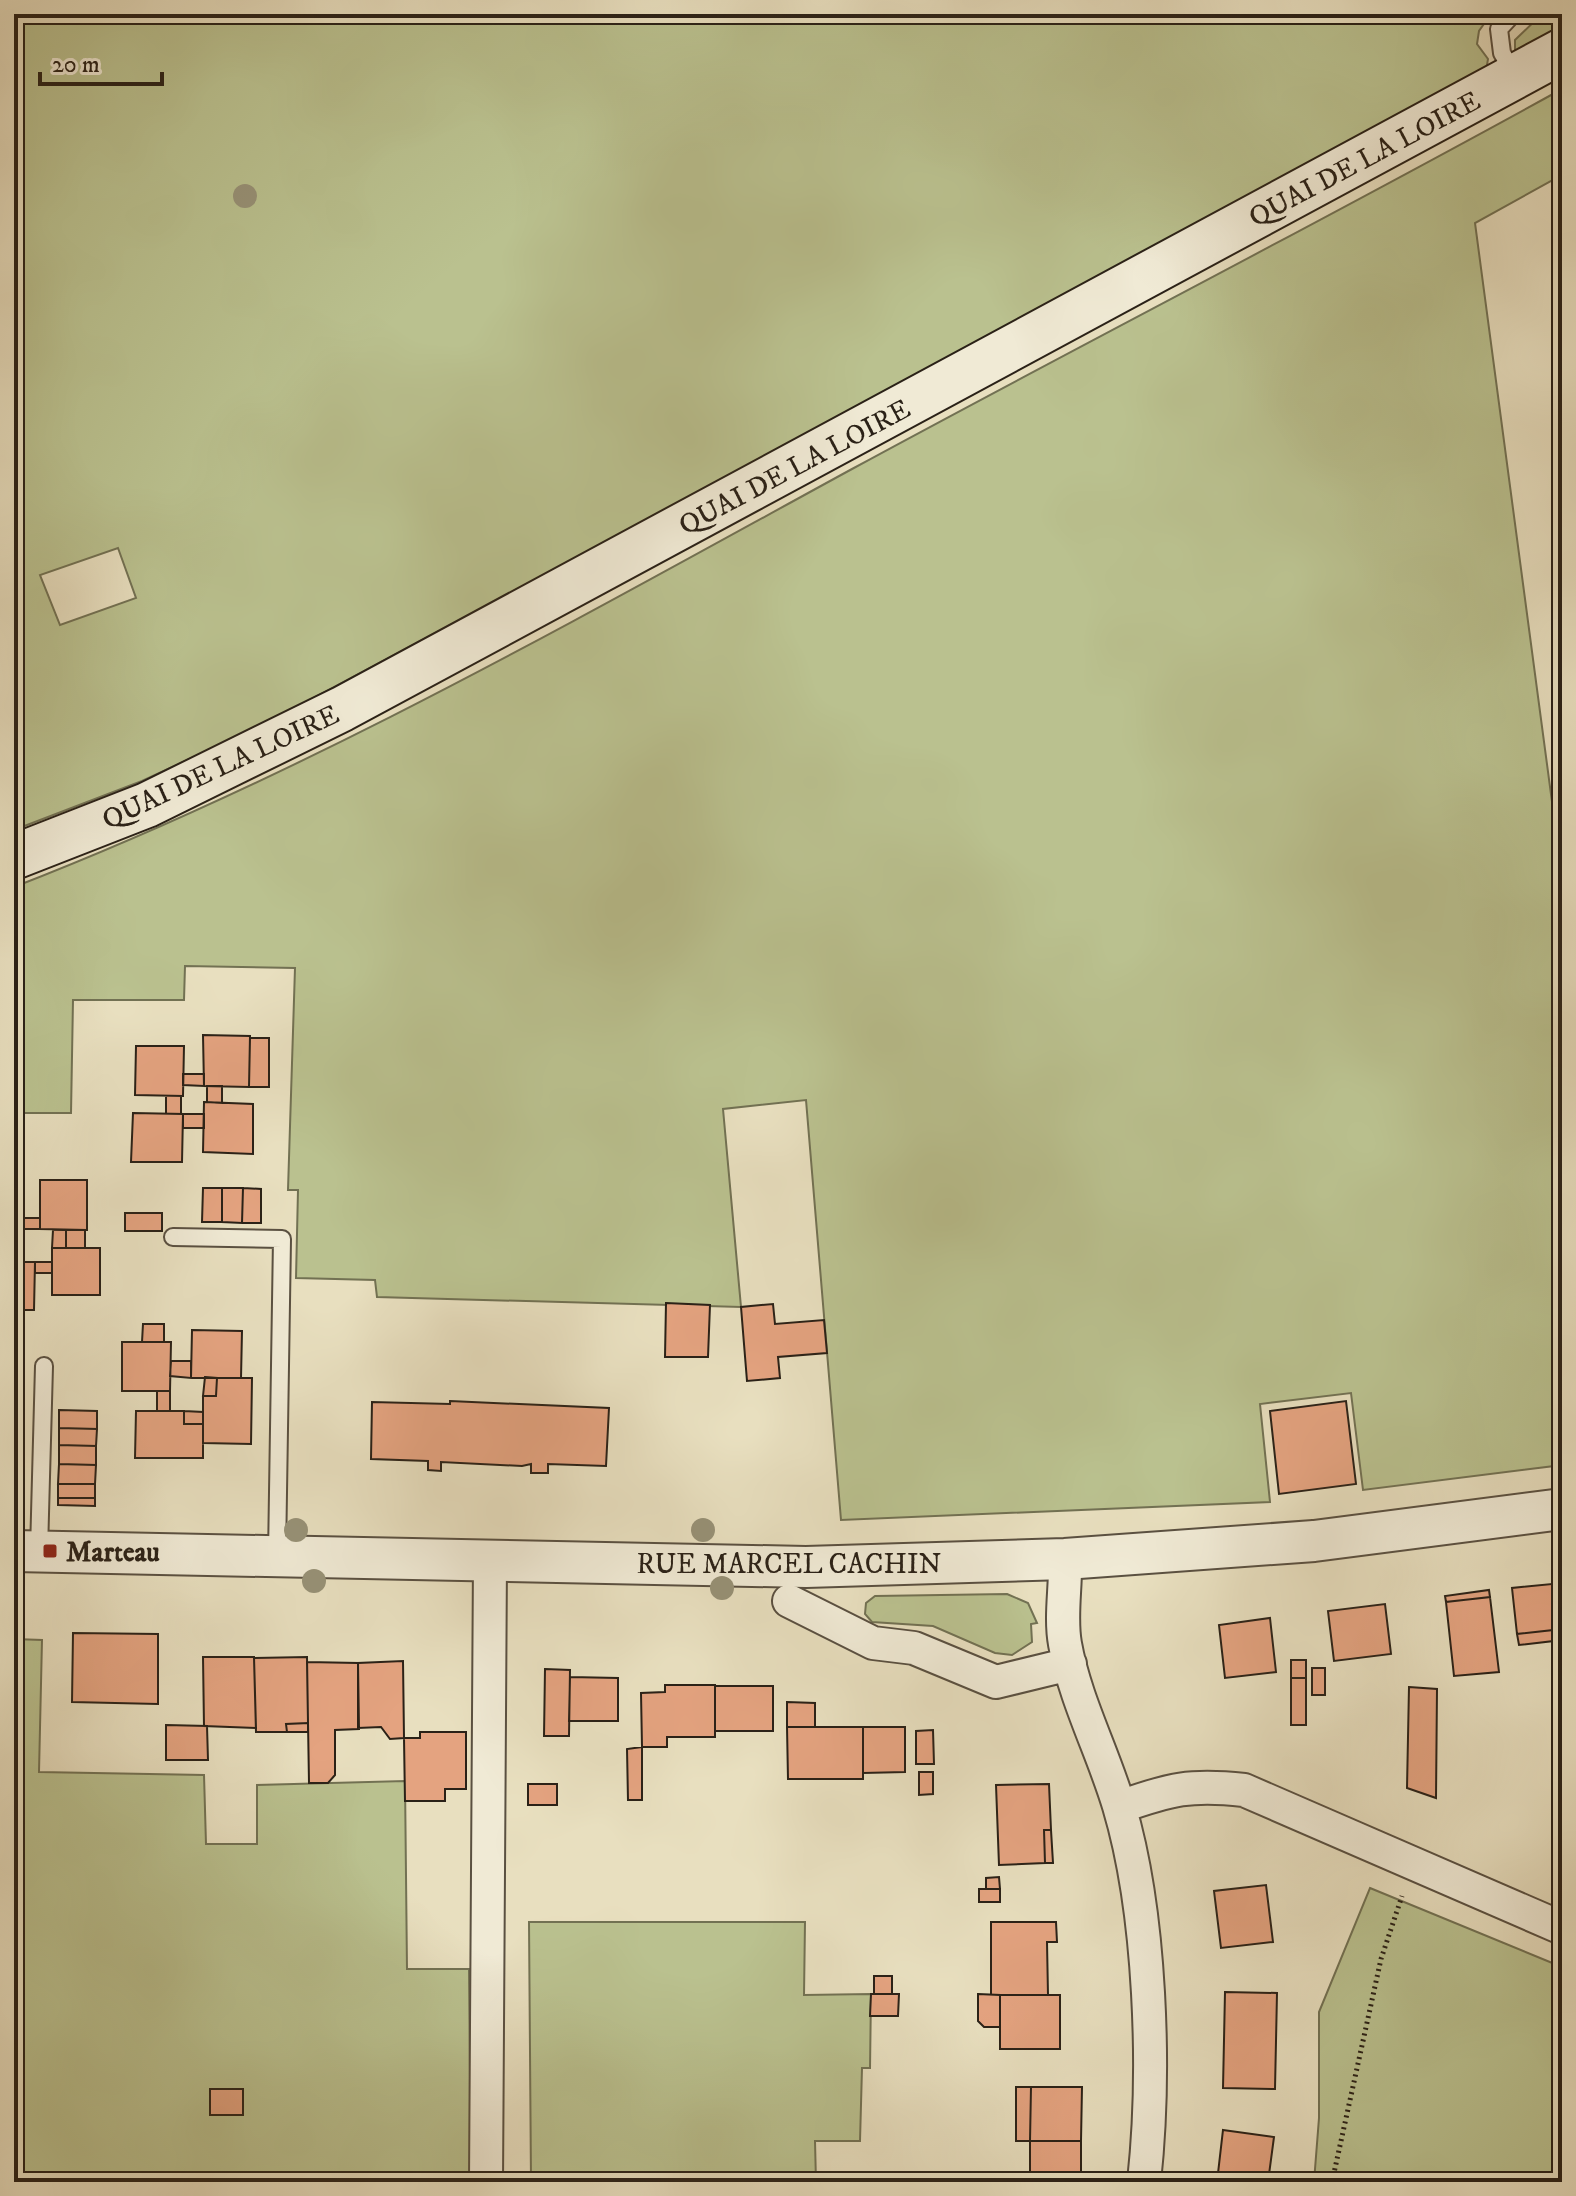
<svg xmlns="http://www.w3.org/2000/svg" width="1576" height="2196" font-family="'IM FELL DW Pica',serif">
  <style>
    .green { fill: #bac18f; stroke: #727153; stroke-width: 2; fill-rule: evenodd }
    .building { fill: #e4a380; stroke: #2a2117; stroke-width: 2 }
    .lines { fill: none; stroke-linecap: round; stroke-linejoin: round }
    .service-casing { stroke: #5a5041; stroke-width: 20 }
    .minor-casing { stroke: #5a5041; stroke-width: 36 }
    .tertiary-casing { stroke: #5a5041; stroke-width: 44 }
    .secondary-casing { stroke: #2a2117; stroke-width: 48 }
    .path { stroke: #2a2117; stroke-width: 5; stroke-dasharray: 2 4; stroke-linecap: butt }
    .service { stroke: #f0ead5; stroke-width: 16 }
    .minor { stroke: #f0ead5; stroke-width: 32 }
    .tertiary { stroke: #f0ead5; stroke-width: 40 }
    .secondary { stroke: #f0ead5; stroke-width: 44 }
    .tree { fill: #979176 }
    .poi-dot { fill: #8f2418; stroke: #f0ead5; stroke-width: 3 }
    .labels { text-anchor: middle; stroke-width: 6; stroke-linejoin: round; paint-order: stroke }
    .street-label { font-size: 28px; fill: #2a2117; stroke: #f0ead5 }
    .poi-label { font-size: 28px; font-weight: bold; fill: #2a2117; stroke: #f0ead5; text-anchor: start }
  </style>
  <rect width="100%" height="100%" fill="#e8dfbf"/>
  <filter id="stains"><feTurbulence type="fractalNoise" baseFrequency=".0025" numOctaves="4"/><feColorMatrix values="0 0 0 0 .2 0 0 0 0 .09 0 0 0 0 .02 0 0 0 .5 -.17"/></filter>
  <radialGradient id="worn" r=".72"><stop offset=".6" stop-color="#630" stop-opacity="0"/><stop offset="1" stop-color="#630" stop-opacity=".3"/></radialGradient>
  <path class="green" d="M14 14H255L276 20 304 14H1491L1479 31 1477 44 1488 59 1486 71 267 723 142 781 14 830ZM118 548 136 598 60 625 40 575Z
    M1542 14H1562V30L1515 52V40Z
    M1562 89V175L1475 223 1562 877V1465L1363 1490 1351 1393 1260 1404 1270 1502 841 1520 806 1100 723 1109 741 1307 377 1297 375 1280 296 1278 298 1190H288L295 968 185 966 184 1000H73L71 1113H24L22 1150H14V887C306 774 577 619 852 469 1088 341 1327 219 1562 89Z
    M1007 1594 1028 1603 1037 1623 1031 1624 1032 1642 1012 1655 995 1653 933 1626 872 1622 865 1614 866 1603 875 1596Z
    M14 1639 42 1640 39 1772 204 1775 206 1844H257V1785L405 1781 407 1969H469L471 2182H14Z
    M1370 1888 1562 1967V2182H1314L1319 2118V2012Z
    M529 1922H805L804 1995 871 1994 870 2068H862L860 2141H815L816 2182H531Z"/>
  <path class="building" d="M203 1035 250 1036 249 1087 204 1086Z
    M250 1038H269V1087H249Z
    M136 1046H184L183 1096 135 1095Z
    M183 1074H204V1086L183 1085Z
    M207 1086H222V1103L207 1102Z
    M166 1096H181V1114H166Z
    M204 1102 253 1104V1154L203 1152Z
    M133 1113 183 1114 182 1162H131Z
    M183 1114H204V1128H183Z
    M40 1180H87V1230L40 1229Z
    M203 1188H222V1222H202Z
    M222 1188H243L242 1223 222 1222Z
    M243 1188 261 1189V1223H242Z
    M14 1194H22V1243H14Z
    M125 1213H162V1231H125Z
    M22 1218H40V1229H22Z
    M53 1230H66V1248H52Z
    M66 1230H85V1248H66Z
    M14 1243H22V1262H14Z
    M52 1248H100V1295H52Z
    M14 1262H35L34 1310H14Z
    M35 1262H52V1273H35Z
    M666 1303 710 1305 708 1357H665Z
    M773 1304 775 1324 824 1320 827 1353 778 1357 780 1378 747 1381 741 1307Z
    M143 1324H164V1342H142Z
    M192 1330 242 1331 241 1378H191Z
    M122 1342H171L170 1391H122Z
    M14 1359H21V1377H14Z
    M171 1361H191V1378L170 1376Z
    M205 1377 217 1378 216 1396H203Z
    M217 1378H252L251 1444 203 1443V1396H216Z
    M157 1391H170V1411H157Z
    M450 1401 609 1408 606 1466 548 1464V1473H531V1464L522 1466 441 1462V1471L428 1470V1461L371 1459 372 1402 450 1404Z
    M1346 1401 1356 1484 1279 1494 1270 1411Z
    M59 1410 97 1411V1429L59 1428Z
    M136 1411H184V1424H203V1458H135Z
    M184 1411 203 1412V1424H184Z
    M59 1428 97 1429 96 1446 59 1445Z
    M59 1445 96 1446V1465L59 1464Z
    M59 1464 96 1465 95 1484H58Z
    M58 1484H95V1498H58Z
    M58 1498H95V1506L58 1505Z
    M1562 1583V1629L1517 1634 1512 1588Z
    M1489 1590 1490 1597 1446 1602 1445 1596Z
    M1490 1597 1499 1672 1454 1676 1446 1602Z
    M1385 1604 1391 1654 1334 1661 1328 1611Z
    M1270 1618 1276 1672 1225 1678 1219 1625Z
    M1562 1629V1640L1519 1645 1517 1634Z
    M73 1633 158 1634V1704L72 1702Z
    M203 1657H254L256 1728 204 1726Z
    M307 1657 308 1723 286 1724 287 1732H256L254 1658Z
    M1291 1660H1306V1678H1291Z
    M403 1661 404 1738 390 1739 381 1727 358 1728V1663Z
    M307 1662 358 1663 359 1729 335 1730V1775L328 1783H309Z
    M1312 1668H1325V1695H1312Z
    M545 1669 570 1670 569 1736H544Z
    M570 1677 618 1678V1721H569Z
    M1291 1678H1306V1725H1291Z
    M665 1685H715V1737H667V1747H642L641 1693 665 1692Z
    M715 1686H773V1731H715Z
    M1409 1687 1437 1689 1436 1798 1407 1788Z
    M787 1702 815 1703V1727H787Z
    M308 1723V1732H287L286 1724Z
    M166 1725 207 1726 208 1760H166Z
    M787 1727H863V1779H788Z
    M863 1727H905V1772L863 1773Z
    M933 1730 934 1764H916V1731Z
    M420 1732H466V1789H445V1801H405L404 1738H420Z
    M642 1747V1800H628L627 1749Z
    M919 1772H933V1794L919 1795Z
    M528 1784H557V1805H528Z
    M1049 1784 1051 1830H1044L1045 1863 999 1865 996 1785Z
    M1044 1830H1051L1053 1863H1045Z
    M999 1877 1000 1889H986V1878Z
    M1266 1885 1273 1942 1221 1948 1214 1891Z
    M979 1889H1000V1902H979Z
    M991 1922H1056L1057 1942H1047L1048 1995H991Z
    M874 1976H892V1994H874Z
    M1225 1992 1277 1993 1275 2089 1223 2088Z
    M871 1994H899L898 2016H870Z
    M978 1994 1000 1995V2027H984L978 2021Z
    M1000 1995H1060V2049H1000Z
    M1016 2087H1031L1030 2141H1016Z
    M1031 2087H1082L1081 2141H1030Z
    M210 2089H243V2115H210Z
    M1223 2130 1274 2137 1268 2182H1217Z
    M1030 2141H1081V2182H1030Z"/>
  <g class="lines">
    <defs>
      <path id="service" d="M1513 14 1499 29 1502 53 1514 74
        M173 1237 282 1239 277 1556
        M39 1551 44 1366"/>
      <path id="minor" d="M1065 1559C1066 1587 1060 1617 1065 1644 1075 1700 1103 1752 1119 1806 1151 1913 1156 2072 1144 2182
        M789 1601 873 1643 914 1648 996 1682 1070 1664
        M1120 1807C1170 1789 1191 1784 1244 1790L1562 1928
        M486 2182 490 1560"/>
      <path id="tertiary" d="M14 1551 806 1567 1065 1559 1314 1541 1562 1509"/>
      <path id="secondary" d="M14 857 147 805 342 709 1562 51"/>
    </defs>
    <use href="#service" class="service-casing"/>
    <use href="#minor" class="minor-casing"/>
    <use href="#tertiary" class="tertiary-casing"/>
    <use href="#secondary" class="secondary-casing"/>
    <path class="path" d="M1332 2182 1381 1959 1402 1896"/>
    <use href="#service" class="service"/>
    <use href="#minor" class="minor"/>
    <use href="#tertiary" class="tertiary"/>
    <use href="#secondary" class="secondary"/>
  </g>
  <g class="tree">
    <circle cx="245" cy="196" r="12"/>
    <circle cx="296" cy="1530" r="12"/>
    <circle cx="703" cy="1530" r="12"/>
    <circle cx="314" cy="1581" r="12"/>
    <circle cx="722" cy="1588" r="12"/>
  </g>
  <rect class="poi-dot" x="42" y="1543" width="16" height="16" rx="4"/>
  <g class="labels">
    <g class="street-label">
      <text transform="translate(1364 158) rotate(-28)" y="10">QUAI DE LA LOIRE</text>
      <text transform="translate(794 466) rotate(-28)" y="10">QUAI DE LA LOIRE</text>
      <text transform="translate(220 766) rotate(-25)" y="10">QUAI DE LA LOIRE</text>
      <text x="789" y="1573">RUE MARCEL CACHIN</text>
    </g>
    <g class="poi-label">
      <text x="66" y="1561">Marteau</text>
    </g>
  </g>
  <rect width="1576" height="2196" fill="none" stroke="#e8dfbf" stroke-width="48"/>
  <rect x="16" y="16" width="1544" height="2164" fill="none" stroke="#2a2117" stroke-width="4"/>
  <rect x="24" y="24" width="1528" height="2148" fill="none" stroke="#2a2117" stroke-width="2"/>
  <path d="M40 72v12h122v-12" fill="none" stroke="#2a2117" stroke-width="4"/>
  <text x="52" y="72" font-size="24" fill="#2a2117" stroke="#f0ead5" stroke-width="6" paint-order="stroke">20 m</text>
  <rect width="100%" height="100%" filter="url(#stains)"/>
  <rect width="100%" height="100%" fill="url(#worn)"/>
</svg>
